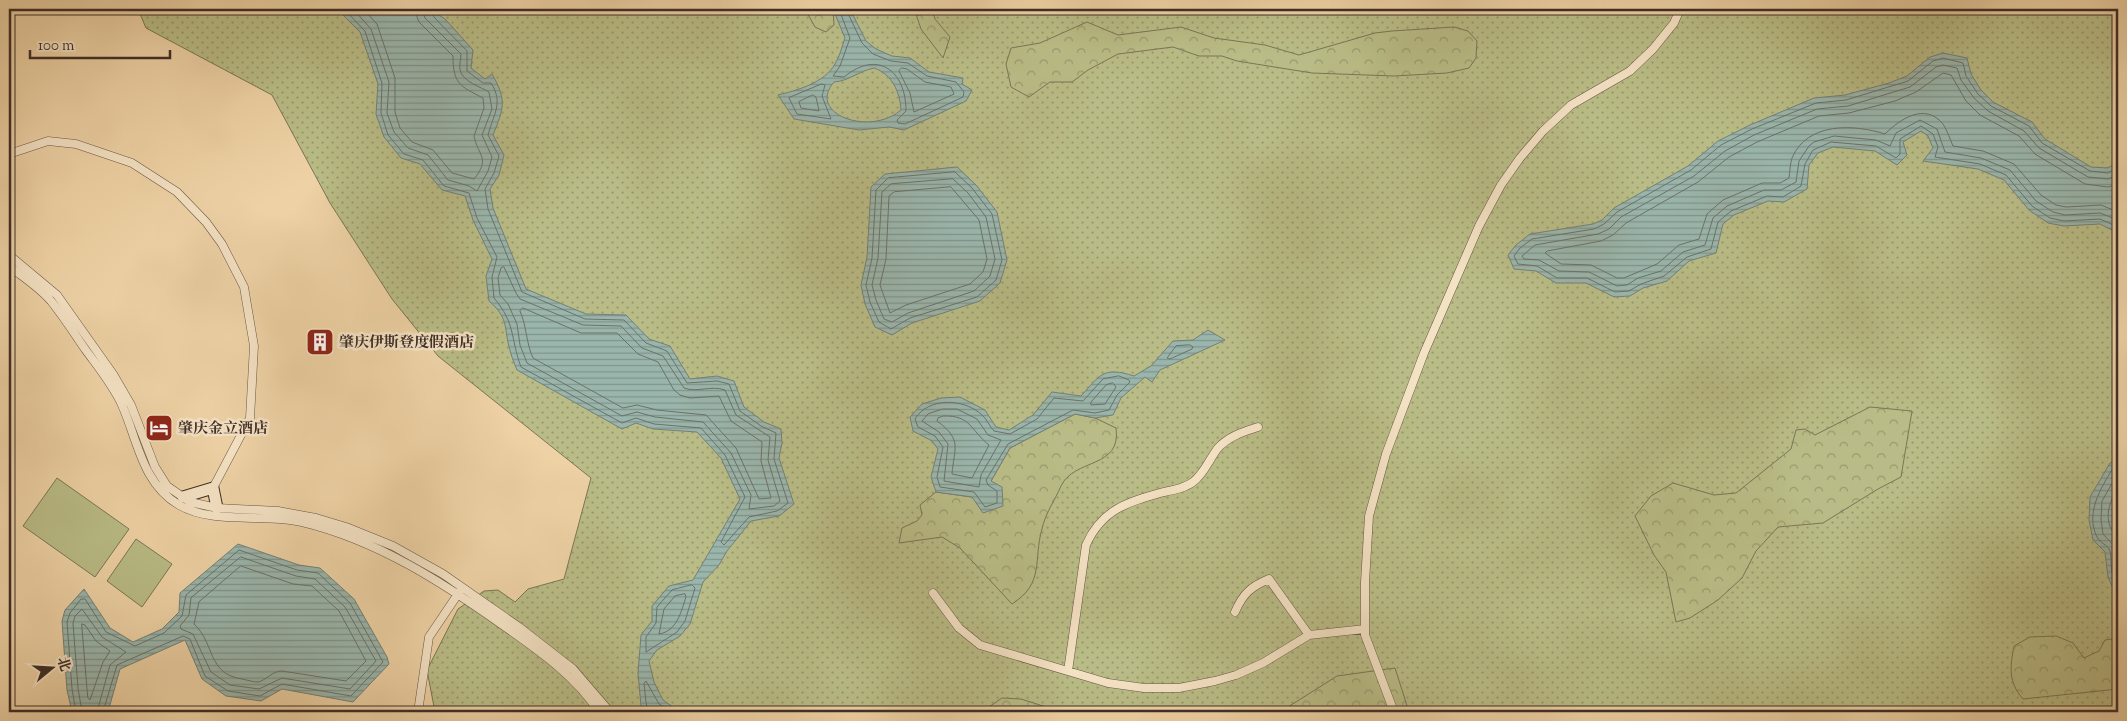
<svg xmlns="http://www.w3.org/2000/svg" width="2127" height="721" font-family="'Sorts Mill Goudy','Noto Serif SC',serif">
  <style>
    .grass { fill: url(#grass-dots); stroke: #7c7557 }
    .forest { fill: url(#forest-crowns); stroke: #7c7557 }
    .park { fill: #b9bc86; stroke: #7c7557 }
    .water { fill: url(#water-rules); stroke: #758077; fill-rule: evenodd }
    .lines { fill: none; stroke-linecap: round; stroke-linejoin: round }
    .shore { stroke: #6c726a; stroke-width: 1 }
    .street-casing { stroke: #6a5747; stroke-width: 9 }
    .secondary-casing { stroke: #3e2e28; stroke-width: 13 }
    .street { stroke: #f4e2c4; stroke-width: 8 }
    .secondary { stroke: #f4e2c4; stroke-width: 11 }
    .labels { text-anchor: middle; stroke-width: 5; stroke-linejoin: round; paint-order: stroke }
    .poi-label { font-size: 15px; font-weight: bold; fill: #3e2e28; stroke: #f4e2c4; text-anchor: start }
  </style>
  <defs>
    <pattern id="grass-dots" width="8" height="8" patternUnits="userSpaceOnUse" patternTransform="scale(1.25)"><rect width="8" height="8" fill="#b9bc86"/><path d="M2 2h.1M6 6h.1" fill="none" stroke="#98996e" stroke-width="1.8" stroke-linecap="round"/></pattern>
    <pattern id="forest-crowns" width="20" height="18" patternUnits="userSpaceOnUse" patternTransform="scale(1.25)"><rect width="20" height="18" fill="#b9bc86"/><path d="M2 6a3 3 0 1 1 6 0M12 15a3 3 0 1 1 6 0" fill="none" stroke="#98996e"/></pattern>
    <pattern id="water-rules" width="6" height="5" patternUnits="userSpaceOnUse" patternTransform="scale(1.25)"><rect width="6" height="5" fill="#9ab6ac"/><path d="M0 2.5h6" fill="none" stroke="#7f948c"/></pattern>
  </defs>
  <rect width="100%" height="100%" fill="#eed2a5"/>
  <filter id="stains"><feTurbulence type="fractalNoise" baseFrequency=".004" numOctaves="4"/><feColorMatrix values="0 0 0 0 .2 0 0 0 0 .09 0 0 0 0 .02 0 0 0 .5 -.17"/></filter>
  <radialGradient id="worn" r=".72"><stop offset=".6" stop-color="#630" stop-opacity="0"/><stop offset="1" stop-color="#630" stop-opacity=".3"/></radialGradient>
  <path class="grass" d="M138 9H2118V712H435L427 670 458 609 484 591 498 590 515 602 528 589 564 579 591 478 438 356 392 299 330 203 272 95 146 28Z"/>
  <path class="forest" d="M805 9H833L834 25 826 32 815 27Z
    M911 9H932L935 19 950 37 943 58 921 29 916 14Z
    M1087 22 1118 35 1181 27 1214 38 1265 45 1299 55 1375 33 1392 31 1454 27 1468 31 1477 41 1476 58 1469 68 1447 73 1394 76 1312 73 1237 61 1222 56H1199L1173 47 1118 54 1088 70 1072 82H1050L1029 97 1011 87 1006 64 1011 48 1040 43Z
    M1870 407 1912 411 1901 477 1878 489 1823 523 1778 527 1756 551 1742 578 1718 600 1690 618 1676 622 1666 572 1654 555 1635 516 1651 496 1673 483 1714 495 1736 493 1791 449 1796 430 1805 429 1815 435Z
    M1075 414 1095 418 1116 428C1122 469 1074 458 1061 486 1055 500 1045 514 1042 529 1033 560 1045 583 1012 604L960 548 942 537 899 543 902 528 917 521 922 515 920 505 936 492 972 497 991 481 1010 448Z
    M2056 636 2073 643 2084 658 2099 651 2105 640 2118 638V689L2023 699C2008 682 2010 667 2014 646L2030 637Z
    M1395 668 1409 712H1280L1337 676Z
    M1002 698 1021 699 1062 712H987L989 707Z"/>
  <path class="park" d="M57 478 129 529 95 577 23 526Z
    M136 539 172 564 142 607 107 581Z"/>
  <path class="water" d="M337 9H431L446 20 473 50 471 68 485 79 492 74C507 100 504 108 493 135L504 155 499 175 490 189 493 208 526 289 586 314 626 315 649 339 670 346 690 379 717 376 734 381 744 407 764 422 781 429 782 443 779 458 794 504 779 516 751 521 727 551 719 565 703 582 690 624 680 636 657 650 649 661 654 682 663 700 680 712H646L641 706 638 673 641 635 652 621V606L669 586 693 580 740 499 721 458 697 432 653 429 636 423 622 429 517 370C514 363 511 355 509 347 504 325 508 318 489 301L486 276 492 259 473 220 465 196 442 190 420 164 401 158 384 137 376 114 378 84 360 32Z
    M833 9H850L866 41 876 49 892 56 910 58 929 72 963 78 962 84 972 90 966 101 904 130 889 127 859 130 794 119 778 95C798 90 824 83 835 64 840 56 842 46 845 38ZM874 68C892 74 900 92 901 110 870 137 806 114 834 82 849 81 859 71 874 68Z
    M1943 53 1967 58 1971 74 1981 90 1993 102 2032 122 2045 139 2091 167 2108 168 2118 162V233L2100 224 2064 226 2048 223 2029 210 2004 180 1978 169 1923 161 1933 148 1928 136 1921 131 1903 142 1907 155 1897 165 1875 151 1833 147 1818 153 1809 165 1807 189 1784 202 1768 201 1734 215 1723 224 1716 253 1689 261 1667 281 1643 288 1630 296 1614 297 1586 283H1556L1536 271 1514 269 1508 255 1516 245 1530 234 1593 224 1602 220 1614 208 1688 166 1718 141 1750 125 1814 98 1845 95 1889 83 1907 76 1930 57Z
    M957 167 976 185 997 212 1007 260 1000 283 980 301 912 323 892 335 875 327 865 304 861 285 867 257 871 187 885 174Z
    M1208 330 1225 340 1160 370 1152 382 1145 377 1121 398 1113 415 1095 418 1075 414 1010 448 991 481 1002 487 1003 506 983 513 972 497 936 492 931 477 938 449 932 441 913 431 910 417 922 404 941 398 960 397 985 410 996 427 1009 430 1033 415 1052 392 1081 396C1100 375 1103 366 1134 376L1151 366 1173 341 1193 340Z
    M2118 461V588H2113L2108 577 2105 552 2093 540 2089 520 2090 497 2110 463Z
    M238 544 299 565 320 568 354 599 387 657 389 664 353 702 282 689 261 701 226 696 202 679 185 640 120 669 108 712H72L67 690 62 621 65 610 84 589 110 628 133 642 162 629 179 612 180 593Z"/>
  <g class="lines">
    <path class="shore" d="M344 9 365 31 382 83 381 113 388 135 404 154 423 160 444 186 469 193 477 218 497 257 492 277 494 298C516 324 510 337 521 367L622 423 636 418 654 424 701 428 725 455 745 497 721 542 724 545 749 517 777 511 788 503 774 459 776 433 761 426 740 411 729 384 717 381 687 383 667 351 646 343 624 320 585 319 522 292 488 209 485 189 494 173 499 156 488 135C493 115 504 103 491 83H483L467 71V51C461 44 429 14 428 9
      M353 9 371 29 389 82 387 113 394 132 408 148 428 155 448 180 469 186 477 191 488 171 492 157 482 135 492 109 489 92C481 87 463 82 460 70 459 65 461 59 461 54L425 18 422 9
      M363 9 377 24 395 78V112L400 128 412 142 433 150 452 173 474 179C491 158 478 156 474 136L484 108 483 98C460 86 453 84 453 56L419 22 414 9
      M839 9 850 38 840 66 833 76 844 77C878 49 906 71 906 111L897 120 898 123 905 124 963 97 964 92 956 82 927 76 908 63 891 61 873 54 862 43 846 9
      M902 68 907 69 925 82 951 87 954 94 914 112 910 93 899 71Z
      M822 84 825 85 822 96 831 119 797 114 789 98Z
      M813 95 816 97 819 111 801 108 799 102Z
      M2118 167 2108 173 2090 171 2042 143 2029 126 1991 106 1978 94 1966 76 1963 63 1943 58 1933 61 1908 81 1846 100 1816 103 1752 129 1721 145 1691 170 1617 212 1604 224 1594 229 1532 239 1520 248 1514 256 1518 264 1537 266 1557 278H1587L1615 292 1629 291 1641 284 1664 276 1687 257 1711 249 1718 222 1731 211 1767 196 1783 197 1801 186 1805 164 1813 150 1831 142 1876 146 1896 158 1900 154V139L1921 126 1933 134 1938 147 1935 157 1980 164 2006 175 2032 206 2050 218 2064 221 2100 219 2118 227
      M955 172 972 188 992 214 1002 260 996 280 977 297 910 318 891 329 879 322 870 302 866 285 872 258 876 190 888 178Z
      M2118 175 2108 179 2088 177 2039 148 2024 131 1988 111 1974 98 1961 80 1957 68 1943 65 1936 67 1910 87 1848 106 1817 109 1754 135 1725 151 1694 176 1621 217 1609 229 1598 234 1535 245 1522 256 1524 259 1539 260 1559 271 1589 272 1617 286 1627 285 1638 278 1661 271 1683 252 1705 245 1713 218 1727 206 1764 190H1781L1796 182 1799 161 1809 146 1814 142 1834 136 1876 140 1890 146 1896 133 1920 120 1937 129 1945 152 1981 158 2010 170 2036 201 2053 212 2065 215 2100 213 2118 220
      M953 179 968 193 986 217 995 259 990 276 974 291 908 313 892 322 884 319 876 300 872 285 878 258 882 192 891 184Z
      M2118 184 2108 187 2085 184 2035 154 2019 136 1980 115 1966 101 1951 75 1943 73 1916 92 1895 101 1849 113 1819 116 1757 142 1729 157 1698 182 1626 223 1613 235 1601 241 1547 251 1545 253 1561 264 1591 265 1617 278H1624L1657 264 1679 245 1699 239 1707 214 1723 200 1762 183H1780L1789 178C1790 172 1790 164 1792 158 1807 122 1854 124 1885 134 1900 119 1925 102 1943 124 1947 130 1950 139 1953 146L1983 151 2014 164 2041 195 2056 205 2066 207 2101 205 2118 212
      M951 187 979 220 987 259 983 272 970 284 906 305 890 313 880 285 886 259 889 196 894 192Z
      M504 267 516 293 520 299 583 325 621 326 642 348 663 356 684 388C697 393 711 385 725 390L736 415 770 437 768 460 780 501 774 506 749 509 751 495 731 453 703 422 655 417 637 412 622 416 527 363 520 345 517 324 508 304 500 295 498 278 501 268Z
      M523 308 581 333H617L638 354 658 362 674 390 680 395 690 398 719 396 731 421 762 442 761 461 771 498 759 499 736 448 706 415 657 410 637 405 623 408 533 358C526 343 527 327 520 311Z
      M1190 345 1193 347 1192 349 1170 359 1167 358 1176 346Z
      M1119 376 1129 380 1130 382 1117 395 1109 410 1095 413 1073 410 1008 444 986 480 988 485 997 491V503L985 507 974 492 940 487 937 477 943 447 935 436 918 427 915 419C928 397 964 398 982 415 987 419 989 426 994 431L1010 434 1037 419 1054 398 1083 401 1103 379Z
      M1113 383 1116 387 1105 404 1091 405V402L1106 385Z
      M943 409H957L977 419 988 435 1001 440 981 475 979 487 944 481 948 444 939 432 922 421 928 414Z
      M944 416C971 415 971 431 989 445L972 478 952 474C954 448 963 440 937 421L938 418Z
      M2118 466 2113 468C2101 488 2085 513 2097 537 2100 543 2108 545 2110 551 2113 561 2108 577 2118 583
      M2118 473 2102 501 2101 519 2103 534 2116 548 2118 570
      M2118 487C2108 504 2102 523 2118 538
      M241 557 296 576 315 579 345 607 376 661 350 689 282 678 259 689 230 685 211 672 193 634 181 629 180 626 189 615 191 598Z
      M241 566 293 584 312 586 339 611 366 661 346 681 282 671C272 671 267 680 258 682 253 682 247 680 242 679 207 674 215 643 194 624L199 602Z
      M692 585 695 588 685 621 677 632 646 652V637L656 623 657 607 672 590Z
      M685 594 686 597C681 612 677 631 659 634L664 609 675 596Z
      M82 624 85 625 96 641 110 651 103 662 90 700 88 698Z
      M76 712 72 689 67 622 70 613 81 599H85L106 632 135 646 164 633 182 616 186 595 239 550 297 570 318 573 350 603 383 662 351 696 282 684 260 696 228 691 205 676 190 639 183 636 117 665 103 712
      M82 712 78 688 73 623 75 616 82 609 102 637 126 652 110 665 97 712
      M649 712 646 703 644 683 646 681 659 704 673 712"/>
    <defs>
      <path id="street" d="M9 154 48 141 76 144 132 163 177 192 206 222 222 244 244 287 254 346 250 418 213 488
        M9 255 57 295 113 374 131 405 155 467 167 486 190 502 217 508 278 511 316 518 346 527 393 546 443 574 519 627 573 669 610 712
        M9 266C23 277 39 287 51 301 63 316 74 333 85 349 98 367 113 385 122 405 138 441 142 483 179 505 213 525 264 513 302 522 377 540 442 582 504 626 538 650 576 676 599 712
        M933 593 959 628 980 645 1108 683 1144 688H1179L1215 681 1236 675 1263 663 1309 635 1365 629
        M1235 612C1243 594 1250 587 1269 579L1309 635
        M1068 671 1086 545C1102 509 1128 502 1164 492 1174 490 1185 488 1193 482 1204 474 1210 458 1218 448 1229 436 1243 432 1258 427
        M418 712 429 637 460 591
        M1394 712 1365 635V582L1369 516 1386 454 1424 353 1479 226 1501 185 1520 158 1543 131 1571 105 1630 71 1653 49 1674 23 1680 9"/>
      <path id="secondary" d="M183 497 213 488 217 508"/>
    </defs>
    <use href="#street" class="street-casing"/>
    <use href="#secondary" class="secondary-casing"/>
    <use href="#street" class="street"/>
    <use href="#secondary" class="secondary"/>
  </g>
  <defs>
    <symbol id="building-square" viewBox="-11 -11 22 22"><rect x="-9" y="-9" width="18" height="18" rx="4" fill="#8f2418" stroke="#f4e2c4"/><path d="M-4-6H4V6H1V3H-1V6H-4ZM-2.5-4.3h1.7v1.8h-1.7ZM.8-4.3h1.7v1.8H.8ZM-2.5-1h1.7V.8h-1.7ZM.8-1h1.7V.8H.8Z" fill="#fff"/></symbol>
    <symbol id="hotel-square" viewBox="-11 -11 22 22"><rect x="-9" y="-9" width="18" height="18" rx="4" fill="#8f2418" stroke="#f4e2c4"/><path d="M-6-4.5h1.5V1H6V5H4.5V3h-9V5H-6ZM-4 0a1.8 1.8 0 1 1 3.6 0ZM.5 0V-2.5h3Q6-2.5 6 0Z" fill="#fff"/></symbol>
  </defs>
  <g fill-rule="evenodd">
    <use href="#building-square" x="304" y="326" width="32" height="32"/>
    <use href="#hotel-square" x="143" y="412" width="32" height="32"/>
  </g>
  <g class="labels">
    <g class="poi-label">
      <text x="339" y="347">肇庆伊斯登度假酒店</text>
      <text x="178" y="433">肇庆金立酒店</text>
    </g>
  </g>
  <rect width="2127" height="721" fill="none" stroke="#eed2a5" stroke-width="30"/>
  <rect x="10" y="10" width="2107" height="701" fill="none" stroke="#3e2e28" stroke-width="2.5"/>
  <rect x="15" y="15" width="2097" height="691" fill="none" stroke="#3e2e28"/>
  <g transform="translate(52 668) rotate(72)" stroke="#f4e2c4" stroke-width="4" paint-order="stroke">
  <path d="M0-4L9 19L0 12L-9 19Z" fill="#3e2e28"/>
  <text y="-8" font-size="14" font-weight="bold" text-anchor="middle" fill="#3e2e28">北</text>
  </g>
  <path d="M30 50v8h140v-8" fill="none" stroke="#3e2e28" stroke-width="2.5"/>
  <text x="38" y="50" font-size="15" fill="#3e2e28" stroke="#f4e2c4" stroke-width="4" paint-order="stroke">100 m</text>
  <rect width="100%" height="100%" filter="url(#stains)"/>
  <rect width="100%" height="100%" fill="url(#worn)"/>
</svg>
